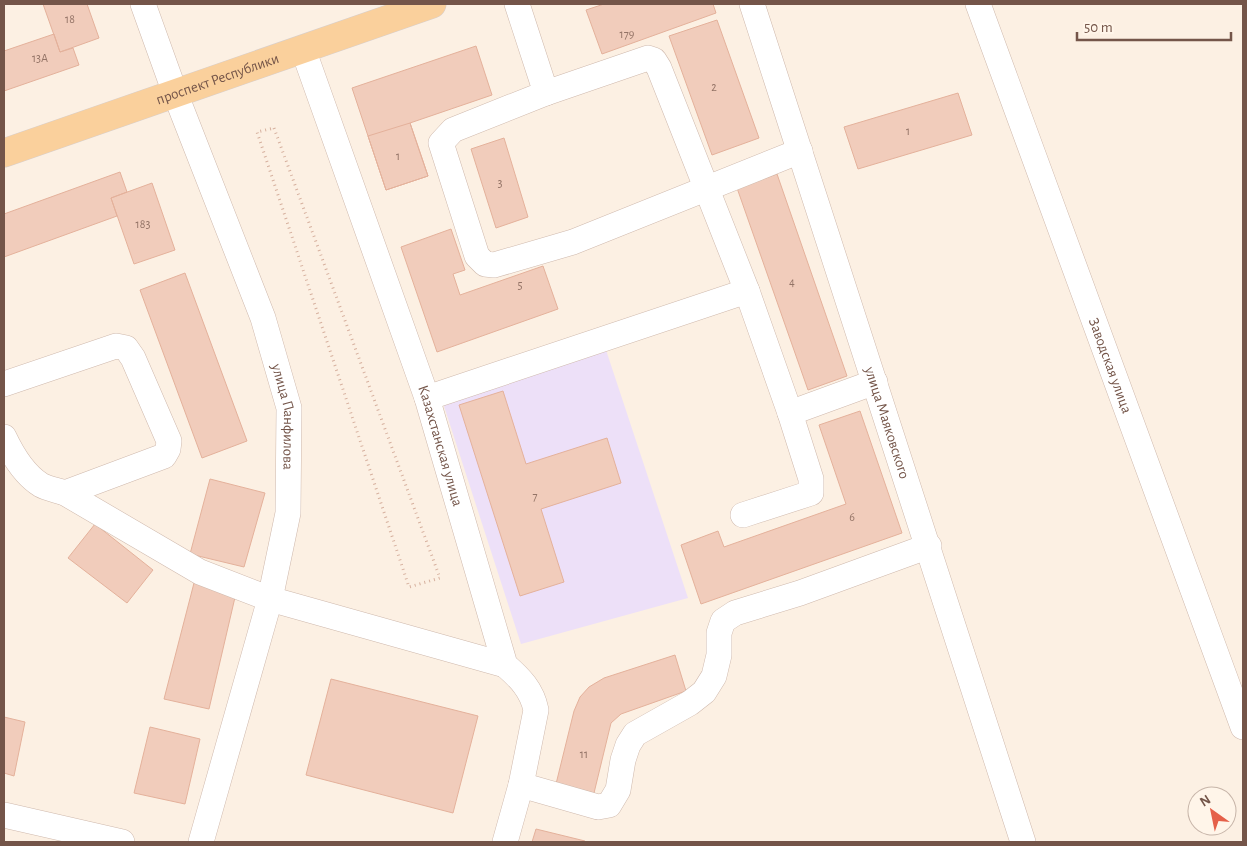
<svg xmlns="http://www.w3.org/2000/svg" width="1247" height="846" font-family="'Alegreya Sans',sans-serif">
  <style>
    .education { fill: #ede0f8 }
    .building { fill: #f1ccbb; stroke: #e4b19b }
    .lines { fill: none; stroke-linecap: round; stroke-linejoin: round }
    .minor-casing { stroke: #cfb9ad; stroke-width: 26 }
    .major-casing { stroke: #d8cfcc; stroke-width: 29 }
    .path { stroke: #d6b09e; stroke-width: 3; stroke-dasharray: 1 4; stroke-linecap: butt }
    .minor { stroke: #fff; stroke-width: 25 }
    .major { stroke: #fad09c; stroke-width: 28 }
    .labels { text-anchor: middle; stroke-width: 4.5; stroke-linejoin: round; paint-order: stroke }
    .number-label { font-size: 12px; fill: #937366 }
    .street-label { font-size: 15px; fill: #745549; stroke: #fff5e9 }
  </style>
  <rect width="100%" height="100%" fill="#fcf0e3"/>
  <path class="education" d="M606 350 688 598 521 644 443 403Z"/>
  <path class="building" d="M43 4H87L99 38 60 52Z
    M604 4H713L716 13 602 54 586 10Z
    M717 20 759 138 712 155 669 36Z
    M54 34 60 52 73 48 79 65 4 91V51Z
    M476 46 492 95 410 123 428 176 386 190 352 88Z
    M958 93 972 135 858 169 844 127Z
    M410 123 428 176 386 190 368 136Z
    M504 138 528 217 496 228 471 149Z
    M120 172 127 192 111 198 117 216 4 257V214Z
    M777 174 847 376 808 390 737 188Z
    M152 183 175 250 134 264 111 198Z
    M451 229 465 270 453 274 460 295 543 266 558 309 437 352 401 247Z
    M185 273 247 441 202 458 140 290Z
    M503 391 526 464 607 438 621 483 541 509 564 582 520 596 459 405Z
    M860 411 902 533 701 604 681 545 718 531 724 547 846 504 819 425Z
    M210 479 265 493 244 567 190 554Z
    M95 524 153 570 127 603 68 558Z
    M194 583 236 593 209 709 164 699Z
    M675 655 686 691 621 714 611 723 594 793 556 784 574 711 580 697 589 687 604 678Z
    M331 679 478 716 453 813 306 775Z
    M4 717 25 722 14 776 4 773Z
    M150 727 200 739 185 804 134 793Z
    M536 829 585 841V842H532Z"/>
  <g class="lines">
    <defs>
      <g id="minor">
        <path id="s1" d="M143 4 175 93 263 318 289 408 288 513 270 599 201 842"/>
        <path d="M517 4 546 93 453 130 441 143 477 256 485 264 494 265 573 242 800 151"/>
        <path id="s2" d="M752 4 1023 842"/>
        <path id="s3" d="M978 4 1243 727"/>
        <path id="s4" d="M303 49 427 398 505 665C520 678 532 690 536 710L521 785 505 842"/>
        <path d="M546 93 648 58 654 60 659 68 747 291"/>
        <path d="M4 384 116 346 126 348 133 358 169 441 168 449 164 456 65 493"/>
        <path d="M427 398 747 291 790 413 811 479V493L743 515"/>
        <path d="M790 413 875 382"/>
        <path d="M4 437C12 454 25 475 41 485 48 489 57 490 65 493L200 572 270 599 505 665"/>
        <path d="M521 785 598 807 609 805 618 790 623 760 628 745 635 734 690 703 704 692 714 676 719 655V633L723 621 735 613 800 593 929 546"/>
        <path d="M4 815 122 842"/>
      </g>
      <g id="major">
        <path id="s5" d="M4 153 432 4"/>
      </g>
    </defs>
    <use href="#minor" class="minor-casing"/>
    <use href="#major" class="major-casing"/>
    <path class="path" d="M274 128 440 578 409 587 257 132Z"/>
    <use href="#minor" class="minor"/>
    <use href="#major" class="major"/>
  </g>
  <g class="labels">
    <g class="number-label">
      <text x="70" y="23">18</text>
      <text x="627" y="38">179</text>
      <text x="40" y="62">13А</text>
      <text x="714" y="91">2</text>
      <text x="908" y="135">1</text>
      <text x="398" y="160">1</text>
      <text x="500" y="187">3</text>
      <text x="143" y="228">183</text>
      <text x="792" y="286">4</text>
      <text x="520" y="289">5</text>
      <text x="535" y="500">7</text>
      <text x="852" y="521">6</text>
      <text x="584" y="758">11</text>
    </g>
    <g class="street-label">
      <text dy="5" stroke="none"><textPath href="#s5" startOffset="226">проспект Республики</textPath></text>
      <text dy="5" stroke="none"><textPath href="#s3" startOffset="385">Заводская улица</textPath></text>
      <text dy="5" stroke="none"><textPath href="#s1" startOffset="438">улица Панфилова</textPath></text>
      <text dy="5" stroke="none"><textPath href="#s2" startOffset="440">улица Маяковского</textPath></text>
      <text dy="5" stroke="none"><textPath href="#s4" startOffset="420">Казахстанская улица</textPath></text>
    </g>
  </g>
  <rect width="1247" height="846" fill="none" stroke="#745549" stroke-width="10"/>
  <g transform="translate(1212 811) rotate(327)"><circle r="24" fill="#fff5e9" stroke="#c7b5a9"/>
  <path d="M0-4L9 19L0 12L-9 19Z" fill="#e56049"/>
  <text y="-8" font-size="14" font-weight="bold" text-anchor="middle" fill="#745549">N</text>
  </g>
  <path d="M1077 32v8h154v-8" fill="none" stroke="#745549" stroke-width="2.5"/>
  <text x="1084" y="32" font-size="15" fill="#745549" stroke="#fff5e9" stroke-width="4" paint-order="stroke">50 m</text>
</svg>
